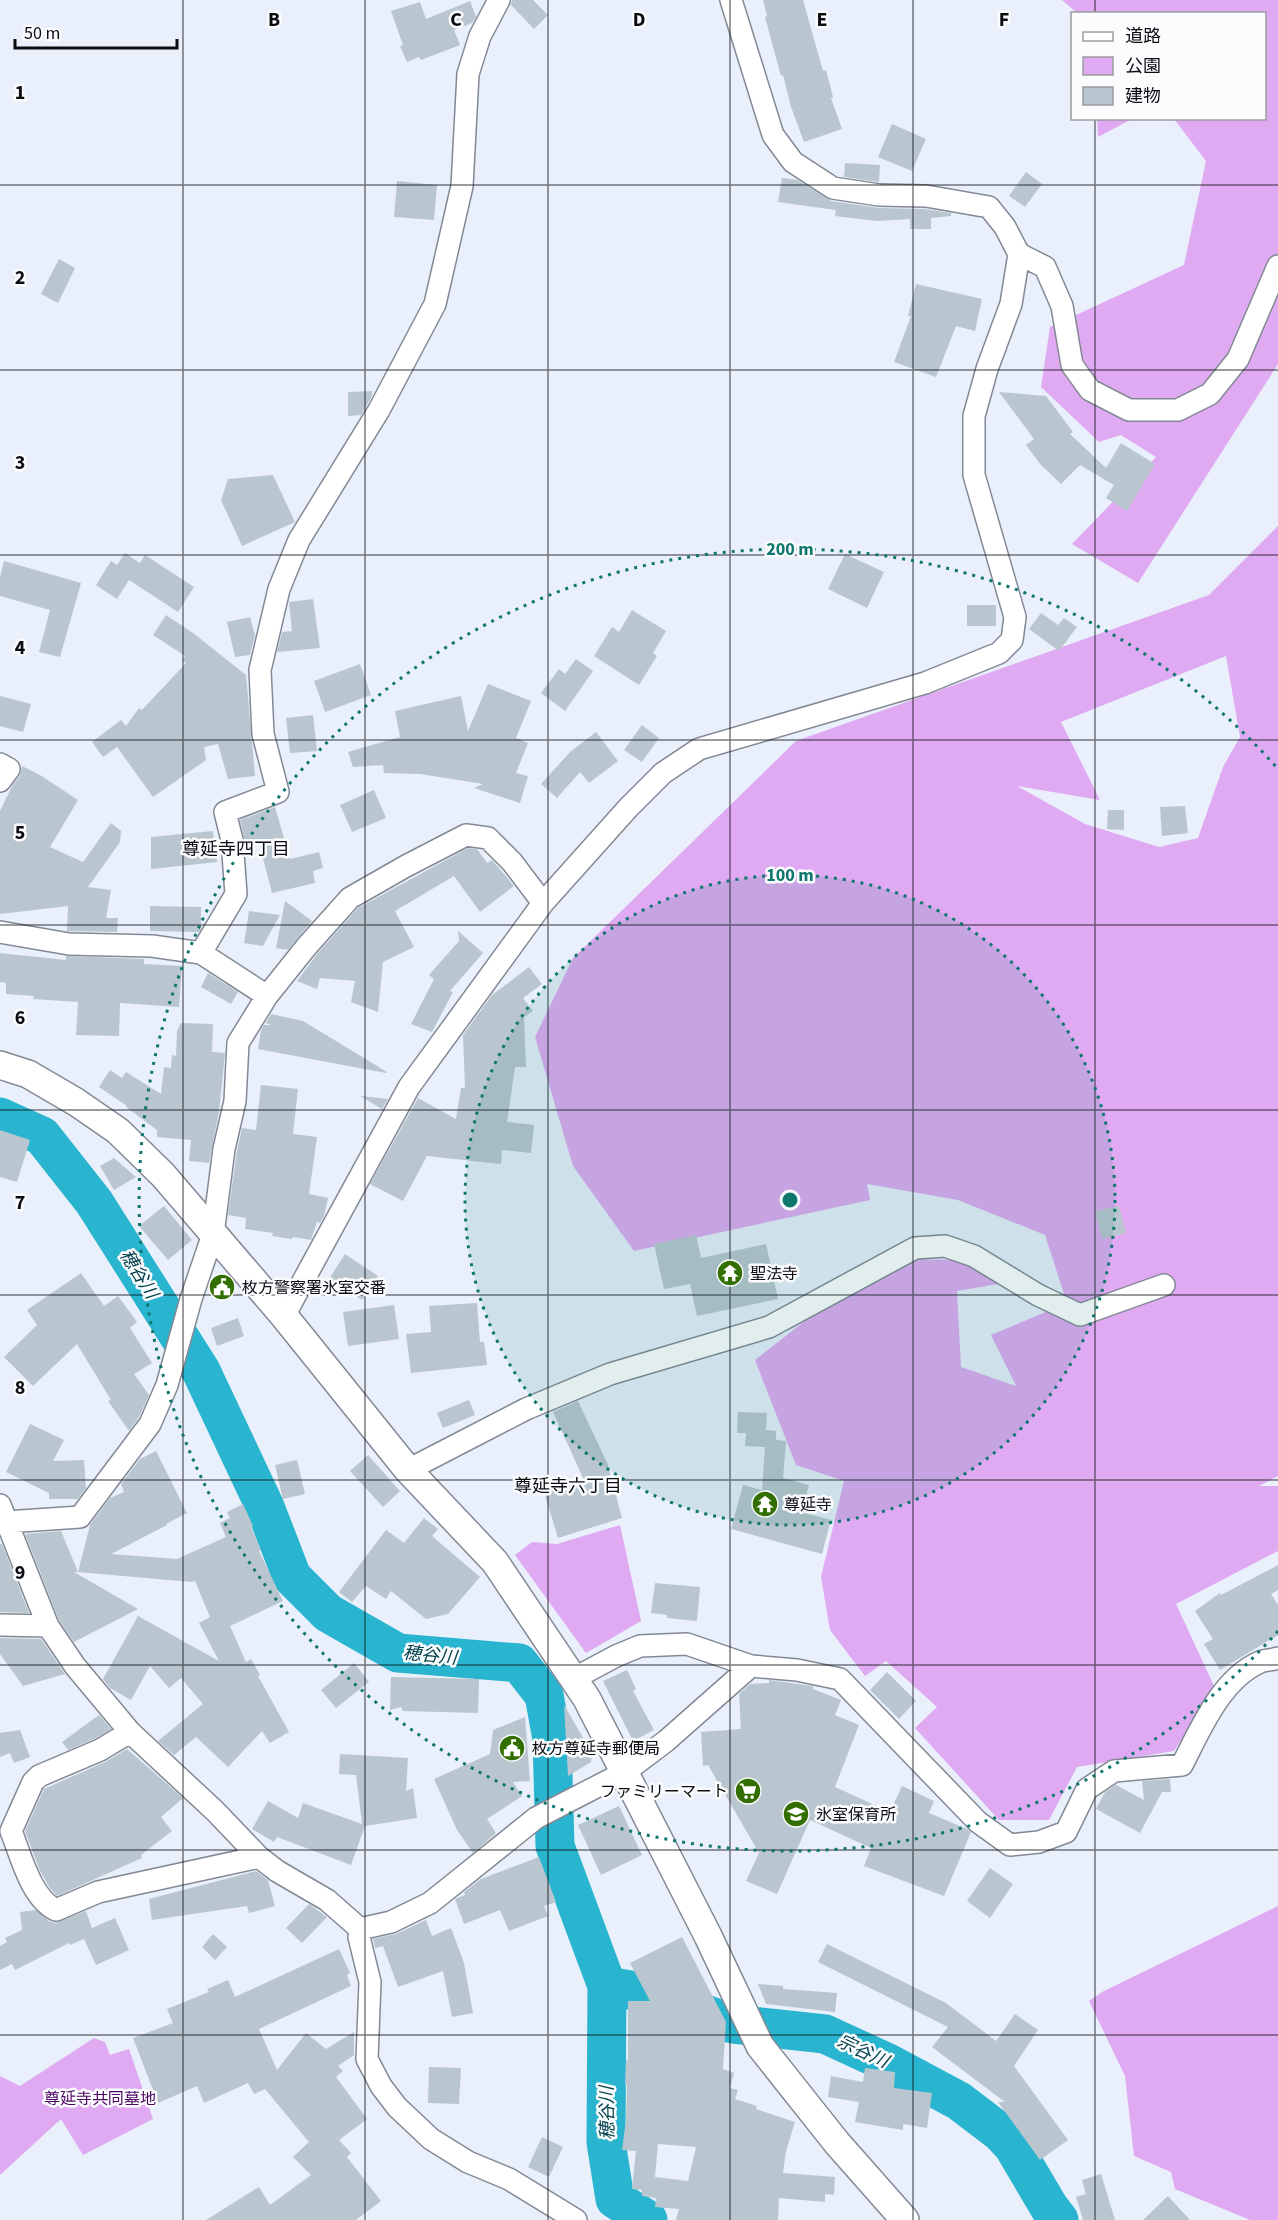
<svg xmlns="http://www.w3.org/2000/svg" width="1278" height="2220" font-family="'Source Sans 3','Noto Sans JP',sans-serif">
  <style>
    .green { fill: #e0aaf2; fill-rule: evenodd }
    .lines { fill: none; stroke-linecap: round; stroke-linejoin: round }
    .river { stroke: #29b5cf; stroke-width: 39 }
    .building { fill: #bac6cf; fill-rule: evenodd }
    .minor-casing { stroke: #838994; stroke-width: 24 }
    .tertiary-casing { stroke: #838994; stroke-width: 30 }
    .minor { stroke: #fff; stroke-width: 21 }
    .tertiary { stroke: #fff; stroke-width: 27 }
    .grid { fill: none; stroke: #0b0c10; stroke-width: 1.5; stroke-opacity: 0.55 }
    .ring { fill: none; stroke: #0f766e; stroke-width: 3; stroke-dasharray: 3 6 }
    .labels { text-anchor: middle; stroke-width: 5; stroke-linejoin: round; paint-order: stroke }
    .poi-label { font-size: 16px; fill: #0b0c10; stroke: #fbfcfe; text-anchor: start }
    .park-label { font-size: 16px; fill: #4e0661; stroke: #fbfcfe }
    .neighbourhood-label { font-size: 18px; fill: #0b0c10; stroke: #fbfcfe }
    .water-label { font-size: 18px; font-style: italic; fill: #04414c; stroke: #fbfcfe }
    .grid-label { font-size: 20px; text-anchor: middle; font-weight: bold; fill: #0b0c10; stroke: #fbfcfe; stroke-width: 5; stroke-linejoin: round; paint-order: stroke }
    .centre { fill: #0f766e; stroke: #fbfcfe; stroke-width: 3 }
    .ring-label { font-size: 18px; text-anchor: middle; font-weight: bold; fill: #0f766e; stroke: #fbfcfe; stroke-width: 5; stroke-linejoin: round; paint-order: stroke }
  </style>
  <rect width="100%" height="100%" fill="#e9effb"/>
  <path class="green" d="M1062 0H1278V364L1138 583 1072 544 1156 457 1121 435 1099 442 1041 387 1050 327 1184 265 1206 161 1174 119 1264 118V14L1077 13Z
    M1097 118H1132V119L1098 137Z
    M1278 526V1476L1259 1486H1278V1551L1176 1604 1215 1688 1174 1751 1077 1767 1049 1820H999L915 1728 937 1707 886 1661 865 1676 830 1630 821 1577 844 1481 796 1465 755 1360 884 1259 970 1260 998 1284 957 1291 961 1367 1016 1386 991 1335 1067 1303 1045 1235 958 1200 867 1184 870 1200 634 1251 573 1166 535 1037 573 958 796 741 1209 595ZM1226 656 1240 737 1223 767 1198 838 1159 847 1085 824 1017 786 1100 800 1061 722Z
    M620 1525 641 1621 586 1653 515 1555 532 1542 557 1544Z
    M1278 1906V2220H1250L1175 2189 1171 2172 1134 2156 1125 2076 1089 2001 1102 1992Z
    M94 2038 105 2042 110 2055 129 2049 153 2119 83 2155 61 2119 0 2175V2076L20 2086Z"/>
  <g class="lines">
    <path class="river" d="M0 1117 42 1136 94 1202 201 1371 265 1507 292 1577 328 1613 398 1653 519 1663 544 1695 552 1739 555 1846 607 1986 606 2142 615 2199 648 2220
      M607 1986 642 1992 733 2024 825 2034 888 2063 959 2101 1001 2133 1013 2146 1049 2207 1059 2220"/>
  </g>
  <path class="building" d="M512 0H533L548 15 534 29 511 5Z
    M763 0H803L823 71 826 70 833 97 831 98 842 129 804 142 791 107 783 75 781 76 765 17 767 16Z
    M470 1 476 17 472 23 454 30 460 45 421 60 419 57 407 62 400 46 403 45 391 11 420 2 426 19Z
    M892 124 926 139 912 171 878 157Z
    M845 163 880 165 879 182 844 177Z
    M1026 172 1042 184 1025 207 1009 196Z
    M782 178 798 180 831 201 879 208 925 209 951 213V216L931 218V229H910V219L877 221 835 216 836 210 778 202Z
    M397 181 437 185 434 220 394 217Z
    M59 259 75 268 58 303 41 294Z
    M916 284 982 299 975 331 956 326 936 377 894 362 911 316H908Z
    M372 391V396L361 415 348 416V392Z
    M999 392 1046 396 1073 432 1070 434 1106 468 1121 443 1155 464 1127 511 1106 498 1114 485 1080 465 1061 484 1040 464 1026 445 1034 439Z
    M273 475 295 522 242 546 221 500 228 479Z
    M125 553 140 563 145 555 194 587 178 612 129 580 117 599 96 585 111 561 117 565Z
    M845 554 884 572 867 608 828 589Z
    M4 561 81 583 60 657 39 652 50 610 0 596V577Z
    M313 599 320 648 277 652 282 632 292 631 289 602Z
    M967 605H996V626H967Z
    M632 610 666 631 653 653 657 656 639 685 594 656 612 627 619 632Z
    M1041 613 1058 625 1064 618 1077 627 1059 651 1029 629Z
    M166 615 193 633 246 675 255 776 228 779 218 744 204 747 206 760 153 797 117 747 103 757 92 742 121 720 126 726 139 708 142 710 186 663 182 660 185 656 153 635Z
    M250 617 255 635 250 655 235 657 227 622Z
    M576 659 593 671 565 711 541 693 559 669 565 674Z
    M360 664 371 695 325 712 314 681Z
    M488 684 531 701 516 738 528 743 516 773 528 776 520 803 474 788 483 784 420 774 384 773 383 765 353 767 348 752 400 737 395 711 461 696 468 731Z
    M0 696 31 704 23 732 0 726Z
    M313 715 317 751 290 753 286 718Z
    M642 725 659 738 642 762 624 750Z
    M596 732 618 761 589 783 580 772 557 798 541 784 570 752Z
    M22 766 40 775 78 800 50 847 83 862 111 823 121 831 120 842 88 887 111 890 106 918H118L117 932 67 931 68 906 0 914V811L12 786 20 776Z
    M374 790 386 818 352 832 340 805Z
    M1185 806 1188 833 1162 836 1160 807Z
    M275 807 290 859 319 852 323 868 313 871 315 883 272 893 259 843 246 846 240 820Z
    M1108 810H1124V830L1107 829Z
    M213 831 217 862 151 869V837Z
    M468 848 477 849 487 863 492 860 514 886 480 912 454 876 395 911 414 947 383 962 378 1012 351 1002 355 981 320 978 317 989 297 981 317 954 358 908Z
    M285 901 312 921 288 950 276 948Z
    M150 906 201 907V929L199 932 150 931Z
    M249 911 280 915 263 946 244 943Z
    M458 931 483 953 450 991 453 992 432 1032 411 1024 434 979 429 975 459 941Z
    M0 953 66 960V956L144 959V964L182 966 179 1007 120 1003 119 1036 76 1035 78 1002 33 999 34 996 6 994V983L0 982Z
    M529 967 542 984 523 998 533 1011 524 1017 526 1067H515L507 1122 534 1125 531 1153 502 1150 501 1164 427 1156 403 1201 370 1184 418 1098 456 1119 461 1088H465L463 1035 492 995Z
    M208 973 238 992 231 1004 201 987Z
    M271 1014 303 1021 387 1072 386 1073 258 1049 261 1030 264 1025H271L266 1023Z
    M181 1023 213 1024 212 1052 225 1053 219 1112 209 1163 189 1161 191 1140 157 1137V1130L126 1107 127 1106 99 1087 110 1070 122 1078 126 1072 161 1094 164 1067 171 1068 172 1055 176 1056 177 1031Z
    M261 1085 298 1089 293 1134 317 1137 309 1194 328 1198 324 1216 320 1223 317 1222 311 1240 293 1237 292 1239 272 1236 273 1233 245 1229 246 1218 228 1215 237 1151 242 1128 256 1130Z
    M360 1096 388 1099 382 1109Z
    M0 1130 30 1140 17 1182 0 1177Z
    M114 1158 136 1177 114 1190 100 1166Z
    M164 1206 192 1240 168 1260 139 1226Z
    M1119 1206 1126 1233 1102 1239 1095 1211Z
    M696 1235 701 1258 766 1244 778 1299 697 1316 690 1284 664 1289 654 1244Z
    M345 1254 378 1276 362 1300 329 1279Z
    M81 1273 104 1306 118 1296 137 1322 130 1328 152 1363 134 1374 149 1395 139 1417 129 1431 108 1401 111 1400 77 1344 33 1386 4 1357 37 1325 27 1310Z
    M477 1303 480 1342H484L487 1365 411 1373 406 1334 431 1332 429 1306Z
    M394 1305 399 1339 348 1346 343 1312Z
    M238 1318 244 1336 217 1346 211 1328Z
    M469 1400 475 1415 443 1428 437 1413Z
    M578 1401 608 1465 622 1518 558 1538 544 1492 584 1480 553 1412Z
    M738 1412 767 1413 766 1430 776 1431V1440L786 1441 783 1478 809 1485 801 1512 831 1520 822 1554 731 1529 743 1485 762 1490 765 1447 745 1446 746 1433H737Z
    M30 1424 64 1440 53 1461 84 1460 86 1488 78 1499H49V1493L6 1472Z
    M156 1451 187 1513 166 1524 167 1525 111 1554 177 1559 226 1537 220 1523 230 1518 227 1512 243 1504 253 1526 251 1527 261 1550 259 1551 283 1601 230 1626 246 1662 251 1659 260 1675 258 1676 289 1732 270 1743 262 1731 228 1767 196 1737 174 1755 158 1741 203 1704 181 1678 169 1688 150 1666 131 1700 110 1688 103 1679 138 1616 219 1661 199 1623 210 1617 195 1581 191 1582 78 1572 90 1525 110 1498 124 1492 121 1484 140 1459Z
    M368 1455 400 1491 383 1507 350 1471Z
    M297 1460 305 1494 283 1499 275 1465Z
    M424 1518 438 1529 432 1536 480 1577 448 1614 426 1619 391 1591 386 1599 366 1586 352 1602 339 1592 386 1530 404 1543Z
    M61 1531 78 1572H74L138 1609 74 1642 59 1620 25 1534Z
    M0 1544H2L29 1613 0 1612Z
    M1278 1565V1590L1271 1594 1278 1605V1635L1220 1670 1204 1644 1213 1639 1195 1611 1220 1593 1221 1595Z
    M655 1583 700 1587 697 1621 667 1618V1615L651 1613Z
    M0 1638 41 1639 65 1674 23 1686 0 1654Z
    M354 1663 369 1682 336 1708 321 1690Z
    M627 1670 636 1689 633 1691 654 1730 633 1741 603 1681Z
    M887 1672 916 1701 899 1719 870 1690Z
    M391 1677 479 1679 478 1713 403 1711 401 1707 390 1710Z
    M769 1680 813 1686V1689L841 1700 835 1715 859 1725 835 1787 890 1812 902 1786 934 1801 929 1813 967 1829 971 1832 944 1896 864 1866 871 1848 810 1820 777 1894 746 1881 759 1853 708 1765 703 1766 701 1732 741 1729 739 1694 750 1684 769 1683Z
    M564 1705 592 1753 591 1762 568 1776Z
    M99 1715 111 1729 94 1739 68 1750 62 1742Z
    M525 1717 530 1781 513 1782 522 1796 487 1819 496 1833 473 1853 457 1830 434 1779 490 1754 493 1730Z
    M20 1730 30 1757 14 1763 10 1753 0 1757V1733Z
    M127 1749 183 1798 161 1817 172 1831 141 1855 142 1858 57 1896 50 1888 40 1871 25 1831 44 1789 105 1762Z
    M340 1754 408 1758 406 1791 413 1788 417 1818 365 1826 351 1865 277 1837 274 1842 252 1829 268 1801 298 1818 303 1803 362 1824 356 1775 339 1774Z
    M1170 1779 1171 1792H1162L1140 1833 1096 1809 1105 1792 1116 1785 1144 1800 1142 1781Z
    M619 1806 642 1855 601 1875 578 1825Z
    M539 1857 556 1902 544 1906 548 1916 509 1931 500 1910 464 1924 455 1899 465 1895 464 1892 481 1879Z
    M990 1868 1013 1884 990 1918 967 1901Z
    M256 1871 268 1880 275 1906 249 1913 247 1906 152 1920 149 1899Z
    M309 1904 327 1917 302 1943 286 1928Z
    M36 1910 49 1921 55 1923 86 1911 92 1928 115 1918 129 1950 96 1965 84 1939 70 1945 69 1943 15 1970 12 1964 0 1970V1946L7 1942 5 1938 22 1930 20 1912Z
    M426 1920 432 1936 451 1928 464 1963 473 2013 452 2017 443 1971 398 1987 383 1946 375 1948 373 1939 396 1934Z
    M213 1934 227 1947 215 1960 202 1947Z
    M682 1937 726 2022 723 2069 734 2073 730 2088 738 2090 735 2099 757 2106 756 2109 795 2122 786 2151 783 2173 835 2177 834 2195 825 2194V2202L779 2198 778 2220H676L679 2209 655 2207 656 2198 642 2196V2190L632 2189 636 2151 622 2150 626 2120 627 2085H625L626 2060 628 2061V2001H650L630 1963ZM658 2144 696 2147 688 2181 655 2177Z
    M827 1944 946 2003 996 2041 1015 2014 1038 2030 1014 2066 1068 2140 1040 2160 998 2102H1005L932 2047 948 2027 818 1962Z
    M339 1949 350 1973 347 1975 351 1986 259 2029 277 2070 306 2033 326 2049 354 2032V2055L338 2066 343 2071 336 2077 367 2119 339 2140 351 2153 347 2157 381 2201 356 2220H206L259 2187 270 2205 311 2175 293 2157 309 2142 265 2089 254 2094 248 2083 204 2103 197 2086 158 2103 133 2038 173 2023 167 2009 209 1992 207 1989 228 1980 235 1997Z
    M758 1984 783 1986V1989L837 1993 835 2012 766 2004Z
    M429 2067 461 2068 459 2104 428 2103Z
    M865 2068 895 2072 894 2088 932 2093 927 2128 903 2124V2130L855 2122 859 2102 828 2097 831 2076 863 2082Z
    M542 2137 563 2147 549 2177 528 2167Z
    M1101 2174 1115 2220H1083L1076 2197 1086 2194 1082 2180Z
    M1168 2196 1190 2220H1143Z"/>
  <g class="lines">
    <defs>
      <path id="minor" d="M731 0 773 135 793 162 833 188 879 195 926 196 989 207 1005 227 1019 254 1045 267 1062 306 1072 365 1090 390 1129 410H1178L1210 394 1238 359 1278 266
        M0 764 9 769 0 781
        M0 932 69 944 152 946 201 953 267 996 238 1043 235 1101 224 1149 213 1234 191 1299 167 1385 150 1424 80 1517 6 1522
        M201 953 236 894 232 840 225 812 278 792 263 734 260 670 279 589 299 540 379 410 435 304 462 186 468 74 480 36 499 0
        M267 996 307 946 350 898 406 866 466 835 488 838 512 862 543 903
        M284 1316 409 1087 543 903 628 808 663 773 699 749 925 683 999 653 1012 640 1015 617 974 475V416L987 369 1011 304 1019 254
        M408 1470 526 1409 610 1374 769 1327 915 1248 945 1246 974 1256 1038 1295 1080 1315 1164 1285
        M0 1505 48 1626 75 1666 130 1732 215 1811 259 1857 277 1871 327 1900 360 1929
        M0 1625 48 1626
        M573 1679 616 1656 640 1646 687 1644 751 1666 797 1670 840 1679 978 1822 1010 1845 1039 1842 1066 1832 1087 1789 1114 1771 1182 1765C1200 1730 1221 1679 1260 1662 1265 1660 1272 1660 1278 1658
        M130 1732 100 1750 39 1776 33 1782 11 1831C21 1856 31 1898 56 1910L98 1892 259 1857
        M360 1929 391 1922 430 1903 536 1818 625 1772 666 1741 751 1666
        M360 1929 359 1937 370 1982 367 2059 381 2086 397 2107 431 2139 468 2162 509 2179 576 2220"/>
      <path id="tertiary" d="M0 1065 28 1074 76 1102 118 1131 163 1175 284 1316 408 1470 495 1562 587 1699 708 1936 760 2046 837 2143 905 2220"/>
    </defs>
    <use href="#minor" class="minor-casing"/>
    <use href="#tertiary" class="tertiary-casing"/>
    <use href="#minor" class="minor"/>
    <use href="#tertiary" class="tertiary"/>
  </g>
  <path class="grid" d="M183 0V2220M365 0V2220M548 0V2220M730 0V2220M913 0V2220M1095 0V14M1095 118V2220M0 185H1278M0 370H1278M0 555H1278M0 740H1278M0 925H1278M0 1110H1278M0 1295H1278M0 1480H1278M0 1665H1278M0 1850H1278M0 2035H1278"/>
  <circle cx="790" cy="1200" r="325" fill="#0f766e" fill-opacity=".12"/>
  <g class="ring">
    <circle cx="790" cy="1200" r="325"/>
    <path d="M1278 1631A651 651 0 1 1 1278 769"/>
  </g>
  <defs>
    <symbol id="temple-disc" viewBox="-11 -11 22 22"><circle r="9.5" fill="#326e00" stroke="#fbfcfe"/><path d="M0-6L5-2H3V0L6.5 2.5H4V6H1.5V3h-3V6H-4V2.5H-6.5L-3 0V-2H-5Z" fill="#fff"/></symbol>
    <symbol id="civic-disc" viewBox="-11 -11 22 22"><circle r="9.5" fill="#326e00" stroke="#fbfcfe"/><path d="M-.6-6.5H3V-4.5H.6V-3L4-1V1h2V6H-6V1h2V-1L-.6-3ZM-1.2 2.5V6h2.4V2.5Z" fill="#fff"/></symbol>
    <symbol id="supermarket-disc" viewBox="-11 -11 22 22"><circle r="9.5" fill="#326e00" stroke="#fbfcfe"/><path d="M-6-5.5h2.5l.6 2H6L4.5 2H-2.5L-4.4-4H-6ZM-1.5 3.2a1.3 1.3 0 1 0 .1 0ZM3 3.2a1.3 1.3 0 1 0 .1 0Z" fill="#fff"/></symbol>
    <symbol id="school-disc" viewBox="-11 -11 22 22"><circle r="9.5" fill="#326e00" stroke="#fbfcfe"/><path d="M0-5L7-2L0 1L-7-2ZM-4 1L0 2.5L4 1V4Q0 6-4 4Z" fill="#fff"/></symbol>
  </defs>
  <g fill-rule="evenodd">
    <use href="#temple-disc" x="715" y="1258" width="30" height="30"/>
    <use href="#civic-disc" x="207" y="1272" width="30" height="30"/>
    <use href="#temple-disc" x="750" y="1489" width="30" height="30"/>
    <use href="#civic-disc" x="497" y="1733" width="30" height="30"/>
    <use href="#supermarket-disc" x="733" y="1776" width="30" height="30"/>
    <use href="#school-disc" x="781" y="1799" width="30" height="30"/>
  </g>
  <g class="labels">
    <g class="poi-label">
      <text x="750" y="1279">聖法寺</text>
      <text x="242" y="1293">枚方警察署氷室交番</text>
      <text x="784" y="1510">尊延寺</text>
      <text x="532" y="1754">枚方尊延寺郵便局</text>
      <text x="728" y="1797" text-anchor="end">ファミリーマート</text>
      <text x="816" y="1820">氷室保育所</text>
    </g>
    <g class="park-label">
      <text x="100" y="2104">尊延寺共同墓地</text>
    </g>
    <g class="neighbourhood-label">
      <text x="236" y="855">尊延寺四丁目</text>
      <text x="568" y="1492">尊延寺六丁目</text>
    </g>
    <g class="water-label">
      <text transform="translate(139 1274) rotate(58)" y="6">穂谷川</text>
      <text transform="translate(430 1655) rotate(6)" y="6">穂谷川</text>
      <text transform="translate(863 2051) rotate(25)" y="6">宗谷川</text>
      <text transform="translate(607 2113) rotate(-91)" y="6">穂谷川</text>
    </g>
  </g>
  <g class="grid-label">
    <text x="274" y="26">B</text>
    <text x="456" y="26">C</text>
    <text x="639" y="26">D</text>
    <text x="822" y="26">E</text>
    <text x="1004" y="26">F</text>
    <text x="20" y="99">1</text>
    <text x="20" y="284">2</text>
    <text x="20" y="469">3</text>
    <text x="20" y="654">4</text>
    <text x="20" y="839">5</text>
    <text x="20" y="1024">6</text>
    <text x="20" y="1209">7</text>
    <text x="20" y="1394">8</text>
    <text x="20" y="1579">9</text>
  </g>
  <circle cx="790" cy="1200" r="9" class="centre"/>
  <g class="ring-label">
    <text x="790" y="555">200 m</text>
    <text x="790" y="881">100 m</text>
  </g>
  <rect x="1071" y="12" width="195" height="108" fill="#fbfcfe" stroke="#9b9c9f" stroke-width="1.5"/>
  <rect x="1083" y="32" width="30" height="9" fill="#ffffff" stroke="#9b9c9f" stroke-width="1.5"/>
  <text x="1125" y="42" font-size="18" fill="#0b0c10">道路</text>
  <rect x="1083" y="57" width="30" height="18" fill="#e0aaf2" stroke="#9b9c9f" stroke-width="1.5"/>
  <text x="1125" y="72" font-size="18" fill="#0b0c10">公園</text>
  <rect x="1083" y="87" width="30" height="18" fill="#bac6cf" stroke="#9b9c9f" stroke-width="1.5"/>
  <text x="1125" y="102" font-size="18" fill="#0b0c10">建物</text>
  <path d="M15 39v9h162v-9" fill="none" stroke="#0b0c10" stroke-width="3"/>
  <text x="24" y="39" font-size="18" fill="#0b0c10" stroke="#fbfcfe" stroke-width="4.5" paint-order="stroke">50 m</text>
</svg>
